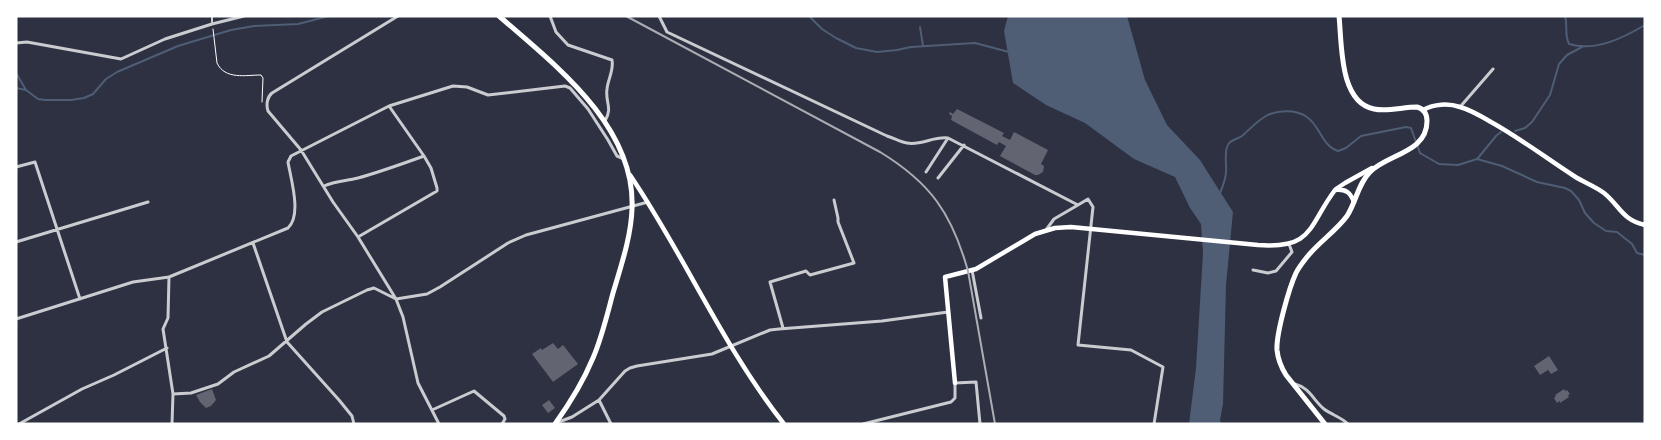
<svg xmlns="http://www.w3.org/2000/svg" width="1661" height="440" font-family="'DM Sans',sans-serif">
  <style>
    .water { fill: #4f5d75 }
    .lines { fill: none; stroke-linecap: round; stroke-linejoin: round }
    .stream { stroke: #4f5d75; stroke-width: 2 }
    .building { fill: #626471 }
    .path { stroke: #fff; stroke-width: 1 }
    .service { stroke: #caccd0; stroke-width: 2 }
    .minor { stroke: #caccd0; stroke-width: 3 }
    .secondary { stroke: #fff; stroke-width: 4.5 }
    .primary { stroke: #fff; stroke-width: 5 }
    .trunk { stroke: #fff; stroke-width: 5 }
    .rail { stroke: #abadb3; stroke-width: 2 }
  </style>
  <rect width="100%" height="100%" fill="#2d3142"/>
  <path class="water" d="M1008 16H1127L1145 80 1167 125 1200 160 1233 212 1226 285 1223 404 1220 420 1221 424H1189L1196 368 1203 253 1201 224 1190 208 1175 177 1134 159 1085 123 1046 105 1013 83 1004 31Z"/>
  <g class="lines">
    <path class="stream" d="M809 16 822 29 836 38 856 48 877 52 897 50 911 47 975 43 1009 52
      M1565 16C1568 26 1564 34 1569 44 1595 52 1623 38 1645 25
      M920 27 923 46
      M16 73 26 90
      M16 88 26 90 38 99 45 100H71L84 98 93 94 106 79 117 72 178 46 231 30 254 26 298 24 329 16
      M1515 131 1525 128 1532 122 1550 95 1559 64 1567 55 1582 47
      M1478 158 1496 136 1501 132
      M1220 193C1223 186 1227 175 1226 167 1226 161 1225 153 1227 147 1229 140 1236 140 1242 136 1250 129 1257 121 1266 116 1277 110 1296 109 1307 117 1320 126 1322 146 1338 151L1346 148 1361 136 1406 127 1411 128 1420 153 1439 164 1458 165 1477 159 1502 166 1537 182 1565 188 1571 191 1579 200 1585 213 1594 223 1606 231 1617 232 1632 244 1637 253 1645 255"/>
  </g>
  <path class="building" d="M957 109 1004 133 1002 136 1010 140 1014 132 1048 150 1041 164 1044 166 1043 172 1038 175H1035L1000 156 1006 146 999 142 997 145 951 120 952 116 949 114 950 112 953 114Z
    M553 343 558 349 563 345 578 364 553 382 532 354 541 348 542 350Z
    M1549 356 1558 370 1551 374 1548 370 1540 375 1534 366Z
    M212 389 216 400 211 406 206 408 200 402 196 395Z
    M1564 389 1565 391 1567 390 1570 394 1568 395 1569 397 1560 403V401L1557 403 1554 398 1556 396 1555 395Z
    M549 400 555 408 548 413 542 405Z"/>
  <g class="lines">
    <path class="path" d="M213 29 217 63C225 80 246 75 261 75L263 78 262 102"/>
    <path class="service" d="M212 16V24"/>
    <path class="minor" d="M398 16 272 93C267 97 266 105 268 111L301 150 333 202 358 237 396 299 403 317 418 383 439 424
      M550 16 556 32 568 45 612 60C614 70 608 79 607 89 605 103 613 107 605 121
      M659 16 667 32 887 136C894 138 900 142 907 143 920 146 934 136 948 138L1078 205 1088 199 1093 207 1078 345 1131 350 1163 367 1154 424
      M16 43 27 42 121 59 165 39 212 24 244 16
      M1460 107 1493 69
      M16 167 35 162 80 299
      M926 172 948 138
      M938 178 964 145
      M324 186C335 181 346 181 358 178 380 172 402 164 424 156
      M1046 230 1054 219 1078 205
      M358 237 437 191V188L431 168 424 156 389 106
      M16 242 148 202
      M253 243 287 342 339 400 352 416 354 424
      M972 270 981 318
      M1253 270 1268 273 1276 271 1292 252 1289 244
      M169 277 168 318 163 329 173 394 172 424
      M16 319 133 282 169 277 288 228C302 215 291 180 288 162L291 156 389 106 453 86 467 87 488 95 565 86 570 88 588 109 608 140 617 156 624 159
      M783 328 770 282 806 271 810 275 854 263 838 222V218L834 200
      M1295 384C1310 388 1313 400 1324 409 1332 415 1341 417 1348 424
      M173 394 191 393 218 384 234 372 269 356 306 324 322 312 367 290 374 288 396 299 427 294 440 287 508 243 526 235 648 202
      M599 400 611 424
      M432 410 474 391 504 416 505 419 502 424
      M556 423 572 417 599 400 625 371 630 368 637 366 712 354 770 330 779 329 882 321 948 312
      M19 424 82 389 114 375 167 348
      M863 424 951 402 955 398V383L976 382 980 424"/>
    <path class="secondary" d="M1423 110C1434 104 1448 103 1460 107 1471 110 1481 116 1491 122 1520 138 1546 158 1574 176 1583 182 1595 186 1604 193 1620 206 1622 220 1645 225
      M630 175C685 256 723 347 784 424
      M1336 189 1345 183 1372 168
      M955 383 945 277 976 269 1035 234 1055 228 1071 227 1258 245C1314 249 1308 226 1335 190 1346 189 1350 192 1354 202"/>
    <path class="primary" d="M1325 424 1286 375C1281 367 1278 360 1277 350 1276 334 1289 288 1296 273 1299 267 1303 262 1307 257 1319 242 1336 231 1347 216 1356 202 1358 184 1370 172 1387 154 1427 153 1427 121 1427 114 1424 109 1417 107 1403 107 1387 112 1374 109 1339 102 1342 44 1339 16"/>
    <path class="trunk" d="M499 16C555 65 636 126 632 209 631 237 621 266 613 293 607 315 602 337 593 358 583 382 570 403 555 424"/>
    <path class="rail" d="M626 16 880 152C931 183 952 214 968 271L995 424"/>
  </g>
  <rect width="1661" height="440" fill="none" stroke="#ffffff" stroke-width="35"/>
</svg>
